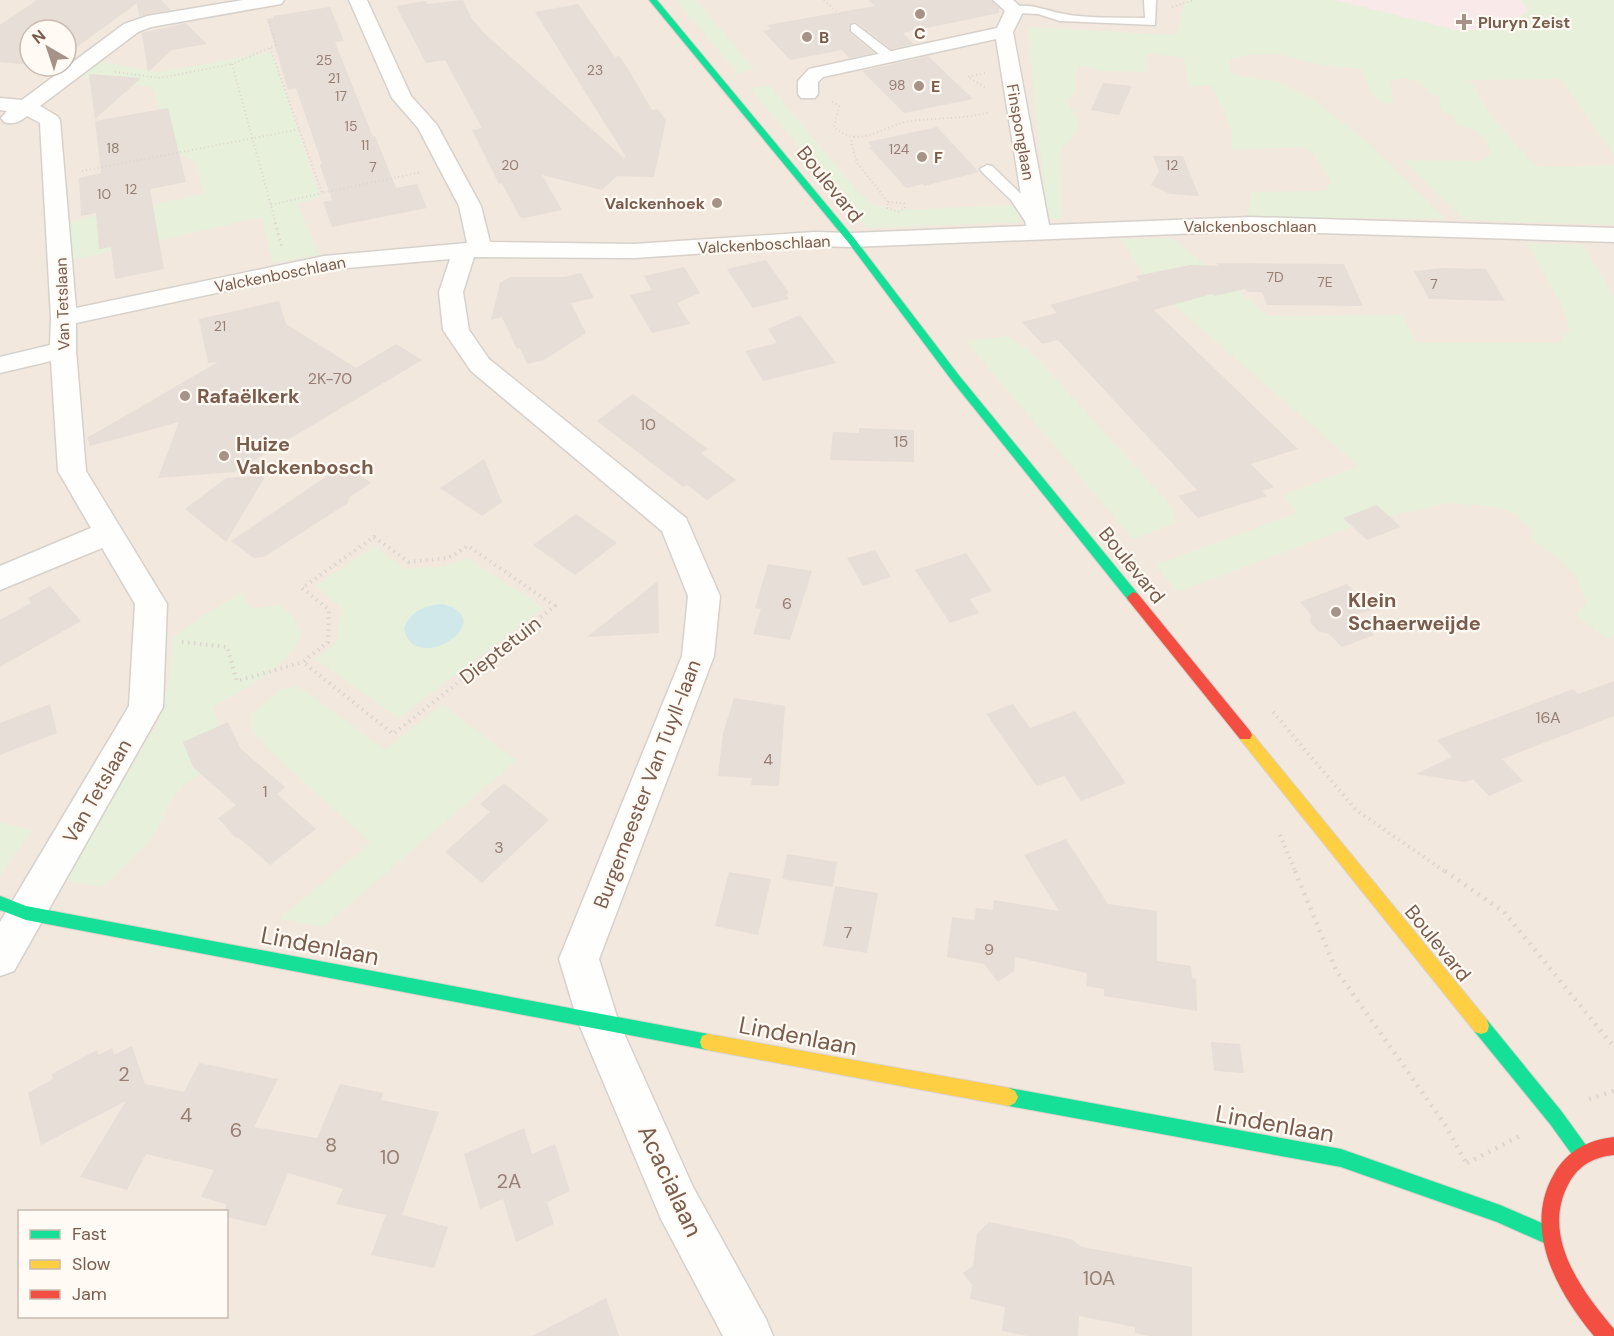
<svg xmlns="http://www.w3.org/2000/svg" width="1614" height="1336" font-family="'DM Sans',sans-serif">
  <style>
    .residential { fill: #f2e8de; fill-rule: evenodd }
    .medical { fill: #fae9e9 }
    .green { fill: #e7f0db }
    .water { fill: #d0e8ea }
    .building { fill: #e6ded7 }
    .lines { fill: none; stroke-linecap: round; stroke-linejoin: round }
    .lane-casing { stroke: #d7d1cb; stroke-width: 3 }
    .street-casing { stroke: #d7d1cb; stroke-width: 3 }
    .fast-casing { stroke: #d9d2cb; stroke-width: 2 }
    .slow-casing { stroke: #d9d2cb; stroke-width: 2 }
    .jam-casing { stroke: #d9d2cb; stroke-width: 2 }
    .path-far3 { stroke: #dcd5d0; stroke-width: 2; stroke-dasharray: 1 3; stroke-linecap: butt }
    .path-far2 { stroke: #dcd5d0; stroke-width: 3; stroke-dasharray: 1.5 4; stroke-linecap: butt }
    .path-far1 { stroke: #dcd5d0; stroke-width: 4; stroke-dasharray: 1.5 4.5; stroke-linecap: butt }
    .path { stroke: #dcd5d0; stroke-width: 4.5; stroke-dasharray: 2 6; stroke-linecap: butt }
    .lane { fill: #fefefd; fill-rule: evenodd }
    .street { fill: #fefefd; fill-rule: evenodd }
    .fast { fill: #16e098; fill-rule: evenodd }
    .slow { fill: #ffcf43; fill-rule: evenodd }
    .jam { fill: #f24e42; fill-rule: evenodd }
    .poi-dot { fill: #a69286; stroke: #fffaf3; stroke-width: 2 }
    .labels { text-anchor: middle; stroke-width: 4.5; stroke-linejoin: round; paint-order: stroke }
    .far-number-label { font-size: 14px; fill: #977e72 }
    .far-poi-label { font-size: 16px; font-weight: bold; fill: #7a5c4d; stroke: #fffaf3; text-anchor: start }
    .far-street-label { font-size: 16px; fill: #7a5c4d; stroke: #fffaf3 }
    .number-label { font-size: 16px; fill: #977e72 }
    .street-label { font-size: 20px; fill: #7a5c4d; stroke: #fffaf3 }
    .poi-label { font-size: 20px; font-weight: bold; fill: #7a5c4d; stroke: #fffaf3; text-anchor: start }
    .near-number-label { font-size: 20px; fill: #977e72 }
    .near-street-label { font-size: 24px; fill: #7a5c4d; stroke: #fffaf3 }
  </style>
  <rect width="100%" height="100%" fill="#f9f5f0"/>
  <path class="residential" d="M0 0H1614V1336H0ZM30 30H66V66H30ZM20 1212H226V1316H20Z"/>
  <path class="medical" d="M1307 0H1614V8L1517 37H1455Z"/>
  <path class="green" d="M676 0H696L754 69 738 74Z
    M1186 0H1335L1456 30H1501L1528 11 1521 0H1614V155L1561 79 1470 80 1492 117 1535 166 1555 167 1614 165V225L1465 220 1403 160 1482 161 1491 154C1487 136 1475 127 1458 126L1452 115C1440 112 1440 109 1440 97L1429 93C1423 80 1402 74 1390 82L1394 103C1371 105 1370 87 1361 69L1321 65 1278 54H1252L1230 59V72L1239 76 1278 81 1310 97 1364 139 1445 219 1247 217 1252 192 1326 191 1331 181 1312 152 1301 147 1232 150V131L1212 85 1189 87 1184 58 1153 53 1147 55 1145 72 1101 71 1088 67H1079L1076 71 1075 92 1067 100C1068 106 1072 108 1075 113 1085 132 1070 137 1060 151L1062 219H1048L1027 27 1176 35Z
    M272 52 320 197 297 204 320 255 273 263 262 217 69 261 64 223 204 194 196 162 171 150 155 93 150 87 77 76 95 61 159 72Z
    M770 86 859 193 874 205 897 210 1013 205 1022 222 867 228 750 88Z
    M1172 238 1269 316 1402 315 1417 343H1558L1570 331 1564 309 1527 243 1583 245 1614 298V635L1607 639 1576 615 1587 602 1576 577 1560 560 1533 540 1531 529 1518 516 1499 507 1449 503 1365 522 1178 592 1155 565 1297 513 1283 495 1359 466 1150 284 1121 239Z
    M1008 336 1033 354 1173 508 1176 523 1133 539 966 341Z
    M374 546 405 569 446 566 467 558 544 608 398 718 316 659 337 642 341 607 316 586Z
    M241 593 250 608 282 605 294 618 302 635C283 672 247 686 213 707L227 750 216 764 184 785 172 799 151 840 103 887 62 880 158 724 169 683 173 637 203 616Z
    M298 686 385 750 442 704 513 758 518 759 323 927 279 919 371 843 267 748 251 727V714L279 690Z
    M0 822 32 830 0 876Z"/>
  <path class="water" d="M443 604C503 621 412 678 404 628 411 611 425 605 443 604Z"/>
  <path class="building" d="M37 0H161L171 10 139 16 137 3 66 55V30H30V65L0 62V25Z
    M463 0 472 19 485 34 624 158 626 157 535 12 578 4 615 57 619 56 627 67 652 110 658 109 666 121 654 177 617 176 602 190 542 175 562 210 524 218 520 217 502 183 499 184 472 130 482 128 445 60 426 63 396 6 425 1 427 4Z
    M868 0H991L999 8V13L903 33 914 44 891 49 856 22 850 23V33L874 53 849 58 842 50 790 60 763 31 771 29 767 25 875 6Z
    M330 7 344 41 335 42 373 137 375 136 396 188 417 184 427 208 332 227 323 202 332 200 320 165 322 164 296 88 288 90 267 19 274 18 273 16Z
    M186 23 207 44 172 50 148 72 142 33Z
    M928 56 973 99 904 113 862 71Z
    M89 74 141 78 95 119Z
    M1103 83 1132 86 1119 115 1091 110Z
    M168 108 186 182 150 189 164 269 115 279 111 247 99 249 96 213 81 216 79 178 101 173 95 121Z
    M937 127 979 172 924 186 923 184 906 188 869 147H872L868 142Z
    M1153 156H1183L1199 196 1170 194 1151 185 1159 172Z
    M766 260 789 293 786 294 789 299 753 308 727 269Z
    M1215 263 1344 264 1363 306 1267 305 1262 292H1248L1245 289 1214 296 1212 294 1154 310 1298 449 1251 464 1274 487 1262 491 1267 496 1198 518 1178 496 1197 490 1058 340 1042 344 1022 322 1057 313 1050 305 1139 280 1136 276 1190 265 1219 266Z
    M684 267 700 293 677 303 690 324 652 333 630 295 652 290 644 276Z
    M1443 268 1486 269 1505 301 1429 299 1414 271Z
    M581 273 594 298 571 303 586 333 544 360 527 364 520 348 517 349 502 317 491 320 500 283 510 277H565Z
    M279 301 286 324 356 368 396 344 422 360 234 472 158 478 179 422 90 446 87 438 218 362 208 363 199 319Z
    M800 315 836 363 763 381 745 351 777 343 768 329Z
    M633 394 708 449 701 453 736 480 707 500 687 485 683 487 597 421Z
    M859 428 914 430V462L830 460 833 432 859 433Z
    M484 459 502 502 482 516 440 488Z
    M351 469 371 483 349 497 348 503 264 557 254 558 231 541 336 470Z
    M266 475 226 542 185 509 226 478Z
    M1377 505 1401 527 1367 540 1343 518Z
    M576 514 617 543 575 575 533 545Z
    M875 550 891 577 863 586 847 558Z
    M966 553 992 591 970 599 979 613 950 623 915 570Z
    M768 564 812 571 790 640 753 634 761 609 755 608Z
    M658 581 659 633 587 637Z
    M1347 584 1372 610 1355 615 1374 635 1342 647 1329 634 1318 631 1310 622 1311 615 1300 602Z
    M50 586 81 621 0 667V620L31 603 28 598Z
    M1614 681V716L1502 759 1523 781 1489 796 1473 779 1464 782 1416 774 1452 757 1437 740 1573 689 1578 694Z
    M734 698 785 706 779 786 751 785 752 778 718 776 723 733Z
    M50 704 57 733 0 755V723Z
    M1013 704 1030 728 1075 711 1126 783 1081 801 1064 776 1037 786 986 714Z
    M228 722 241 749 285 787 277 794 316 829 270 865 238 837 236 838 218 818 236 805 193 767 183 742Z
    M504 783 549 820 482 883 445 852 490 812 480 804Z
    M1066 839 1108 904 1157 911V961L1191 966 1192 978 1196 979 1197 1011 1104 996V989L1086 986 1087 973 1015 957 1014 971 998 982 984 964 947 957 952 917 974 920 976 908 993 910 994 900 1059 911 1024 855Z
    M787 854 837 862 833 887 782 879Z
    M729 872 771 879 758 935 715 926Z
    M835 886 878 893 867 953 823 946Z
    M1211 1042 1240 1044 1244 1073 1214 1071Z
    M132 1046 145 1084 184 1092 199 1063 278 1079 254 1127 317 1138 340 1084 383 1093 381 1100 439 1112 402 1215 448 1227 434 1268 371 1255 386 1215 336 1204 343 1189 288 1173 266 1226 226 1217V1204L201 1197 214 1170 146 1154 127 1190 80 1177 126 1101 41 1145 28 1093 53 1079 52 1074 97 1050 99 1055 112 1048 114 1055Z
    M524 1128 532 1154 555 1144 570 1191 547 1202 554 1224 516 1242 503 1199 480 1209 464 1154Z
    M989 1222 1071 1239 1082 1247 1192 1267V1336H1150L1135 1333V1327L1079 1316 1078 1336H1028L1002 1331 1005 1307 970 1299 972 1285 963 1273 973 1266 977 1234Z
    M606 1298 619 1336H532Z"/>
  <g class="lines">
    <defs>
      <path id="lane" d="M1144 0H1156L1155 25 1060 21 1038 14 1015 13 1009 10C1021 0 1045 10 1059 13 1087 19 1117 17 1145 18Z
        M855 24 893 53 895 56 893 59H885L851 31V25Z
        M987 165 992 166 1021 194 1045 230 1043 233H1033L1011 200 982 172 980 169Z"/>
      <path id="street" d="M243 0H284L281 4 275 5 151 27 138 32 40 106 57 116 60 120 76 308 324 256 467 243 459 206 418 128 392 98 349 0H367L411 96 437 125 481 206 490 242 634 244 814 232 851 233 1026 226 996 39 823 77 818 82V94L815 98H801L798 94V81L809 69 997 28 1005 11 993 0H1013L1024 10 1013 32 1049 225 1250 217 1614 228V242L1250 231 851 247 814 246 634 258 474 257 463 292 469 330 489 359 686 518 720 596 714 656 599 959 618 1020 693 1187 766 1319 773 1336H723L661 1219 578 1022 559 959 682 656 688 596 662 531 471 371 443 330 439 292 450 259 324 270 76 323V350L86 471 167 604 163 707 14 971 0 976V922L129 706 135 604 102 548 0 590V566L91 528 58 471 51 361 0 373V357L50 345 51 318 40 123 27 116C19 122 14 125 4 122L1 118 7 111 0 110V98L22 100 124 24 147 16Z"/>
      <path id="fast" d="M649 0H657L854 238 961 378 1138 594 1139 597 1138 600H1128L953 382 848 242Z
        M0 896 26 906 708 1034 714 1036 716 1042 714 1048 708 1050 26 920 0 910Z
        M1481 1018 1487 1020 1562 1112 1588 1148 1591 1154 1588 1160 1582 1163 1576 1160 1550 1124 1475 1032 1473 1026 1475 1020Z
        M1009 1088 1341 1149 1500 1205 1558 1230 1560 1237 1558 1244 1551 1246 1497 1222 1341 1167 1009 1106 1003 1103 1000 1097 1003 1091Z"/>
      <path id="slow" d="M1245 729 1250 731 1487 1020 1489 1026 1487 1032 1481 1034 1475 1032 1240 739 1238 735 1240 731Z
        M708 1034 1009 1088 1015 1091 1018 1097 1015 1103 1009 1106 708 1050 702 1048 700 1042 702 1036Z"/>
      <path id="jam" d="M1133 592 1138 594 1250 731 1252 735 1250 739H1240L1128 600 1127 597Z
        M1614 1137V1155C1594 1157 1579 1165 1569 1183 1540 1235 1581 1290 1614 1329V1336H1594C1557 1292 1522 1229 1554 1174 1567 1151 1588 1140 1614 1137Z"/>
    </defs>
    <use href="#lane" class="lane-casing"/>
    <use href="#street" class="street-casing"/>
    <use href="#fast" class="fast-casing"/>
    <use href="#slow" class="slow-casing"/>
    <use href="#jam" class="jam-casing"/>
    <path class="path-far3" d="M824 0 839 14
      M1172 7 1194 0
      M269 22 276 45 232 64 276 224
      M270 48 322 193 422 172
      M115 72 160 78 232 64
      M985 73 968 77 985 87
      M832 102 839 106 834 127C840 133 847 136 855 137 873 137 888 126 905 122 934 117 962 120 990 112
      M854 137 851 142 857 163 888 202
      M82 171 301 129
      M888 202 904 203 905 208 898 212 887 208Z
      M271 205 322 193"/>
    <path class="path-far2" d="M275 223 282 247"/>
    <path class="path-far1" d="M374 537 409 562 448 558 468 546 555 606 393 734 303 662 328 642 329 610 302 588Z
      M182 642 227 647 237 681 303 662
      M1273 712 1356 810 1447 873
      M1280 835 1296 873"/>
    <path class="path" d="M1295 871 1336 970 1446 1126 1465 1161
      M1445 871 1504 912 1614 1047
      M1589 1099 1614 1091
      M1467 1163 1522 1135"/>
    <use href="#lane" class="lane"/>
    <use href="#street" class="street"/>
    <use href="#fast" class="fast"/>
    <use href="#slow" class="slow"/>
    <use href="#jam" class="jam"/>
  </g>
  <g class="poi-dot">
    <circle cx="920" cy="14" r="6"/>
    <path d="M1461 13h6v6h6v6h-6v6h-6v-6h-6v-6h6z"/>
    <circle cx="807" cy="37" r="6"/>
    <circle cx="919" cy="86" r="6"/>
    <circle cx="922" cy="157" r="6"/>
    <circle cx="717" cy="203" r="6"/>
    <circle cx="185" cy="396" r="6"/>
    <circle cx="224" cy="456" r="6"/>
    <circle cx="1336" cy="612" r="6"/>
  </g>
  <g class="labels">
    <g class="far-number-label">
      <text x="324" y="65">25</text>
      <text x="595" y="75">23</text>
      <text x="334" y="83">21</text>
      <text x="897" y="90">98</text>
      <text x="341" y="101">17</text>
      <text x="351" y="131">15</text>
      <text x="365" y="150">11</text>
      <text x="113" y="153">18</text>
      <text x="899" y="154">124</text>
      <text x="510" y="170">20</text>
      <text x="1172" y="170">12</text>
      <text x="373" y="172">7</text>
      <text x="131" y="194">12</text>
      <text x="104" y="199">10</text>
      <text x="1275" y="282">7D</text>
      <text x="1325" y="287">7E</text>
      <text x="1434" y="289">7</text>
      <text x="220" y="331">21</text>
    </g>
    <g class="far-poi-label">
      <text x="1478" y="28">Pluryn Zeist</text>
      <text x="920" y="39" text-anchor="middle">C</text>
      <text x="819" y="43">B</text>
      <text x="931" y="92">E</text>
      <text x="934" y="163">F</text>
      <text x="705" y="209" text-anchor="end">Valckenhoek</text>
    </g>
    <g class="far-street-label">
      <text transform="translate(1021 132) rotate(80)" y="6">Finsponglaan</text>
      <text x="1250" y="232">Valckenboschlaan</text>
      <text transform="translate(764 244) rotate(-3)" y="6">Valckenboschlaan</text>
      <text transform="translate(280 274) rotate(-11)" y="6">Valckenboschlaan</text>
      <text transform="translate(62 304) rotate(-92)" y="6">Van Tetslaan</text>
    </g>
    <g class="number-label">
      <text x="330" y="384">2K-70</text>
      <text x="648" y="430">10</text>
      <text x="901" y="447">15</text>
      <text x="787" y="609">6</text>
      <text x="1548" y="723">16A</text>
      <text x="768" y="765">4</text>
      <text x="265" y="797">1</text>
      <text x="499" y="853">3</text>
      <text x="848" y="938">7</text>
      <text x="989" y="955">9</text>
    </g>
    <g class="street-label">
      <text transform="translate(830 184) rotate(51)" y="7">Boulevard</text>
      <text transform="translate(1132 565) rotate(51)" y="7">Boulevard</text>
      <text transform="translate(500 650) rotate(-38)" y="7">Dieptetuin</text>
      <text transform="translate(647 784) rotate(-69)" y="7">Burgemeester Van Tuyll-laan</text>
      <text transform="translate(97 791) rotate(-60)" y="7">Van Tetslaan</text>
      <text transform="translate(1438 943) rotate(51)" y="7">Boulevard</text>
    </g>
    <g class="poi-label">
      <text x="197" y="403">Rafaëlkerk</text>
      <text x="236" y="451">Huize<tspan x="236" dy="23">Valckenbosch</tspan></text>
      <text x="1348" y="607">Klein<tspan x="1348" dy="23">Schaerweijde</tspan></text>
    </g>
    <g class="near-number-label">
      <text x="124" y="1081">2</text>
      <text x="186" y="1122">4</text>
      <text x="236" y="1137">6</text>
      <text x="331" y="1152">8</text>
      <text x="390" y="1164">10</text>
      <text x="509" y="1188">2A</text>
      <text x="1099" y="1285">10A</text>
    </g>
    <g class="near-street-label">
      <text transform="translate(320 946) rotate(11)" y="8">Lindenlaan</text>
      <text transform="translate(798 1036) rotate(11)" y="8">Lindenlaan</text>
      <text transform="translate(1275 1124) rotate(10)" y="8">Lindenlaan</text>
      <text transform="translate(670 1181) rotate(65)" y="8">Acacialaan</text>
    </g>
  </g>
  <rect x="18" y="1210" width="210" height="108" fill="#fffaf3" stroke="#cabbb1" stroke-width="1.5"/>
  <rect x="30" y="1230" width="30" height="9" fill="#16e098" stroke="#cabbb1" stroke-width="1.5"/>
  <text x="72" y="1240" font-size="18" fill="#7a5c4d">Fast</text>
  <rect x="30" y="1260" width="30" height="9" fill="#ffcf43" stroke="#cabbb1" stroke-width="1.5"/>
  <text x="72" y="1270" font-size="18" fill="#7a5c4d">Slow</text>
  <rect x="30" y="1290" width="30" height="9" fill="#f24e42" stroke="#cabbb1" stroke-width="1.5"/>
  <text x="72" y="1300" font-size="18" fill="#7a5c4d">Jam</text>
  <g transform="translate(48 48) rotate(321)"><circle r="28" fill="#fffaf3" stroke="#cabbb1" stroke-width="1.5"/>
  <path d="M0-4.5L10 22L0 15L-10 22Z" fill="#a69286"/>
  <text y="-9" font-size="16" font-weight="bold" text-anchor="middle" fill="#7a5c4d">N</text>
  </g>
</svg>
